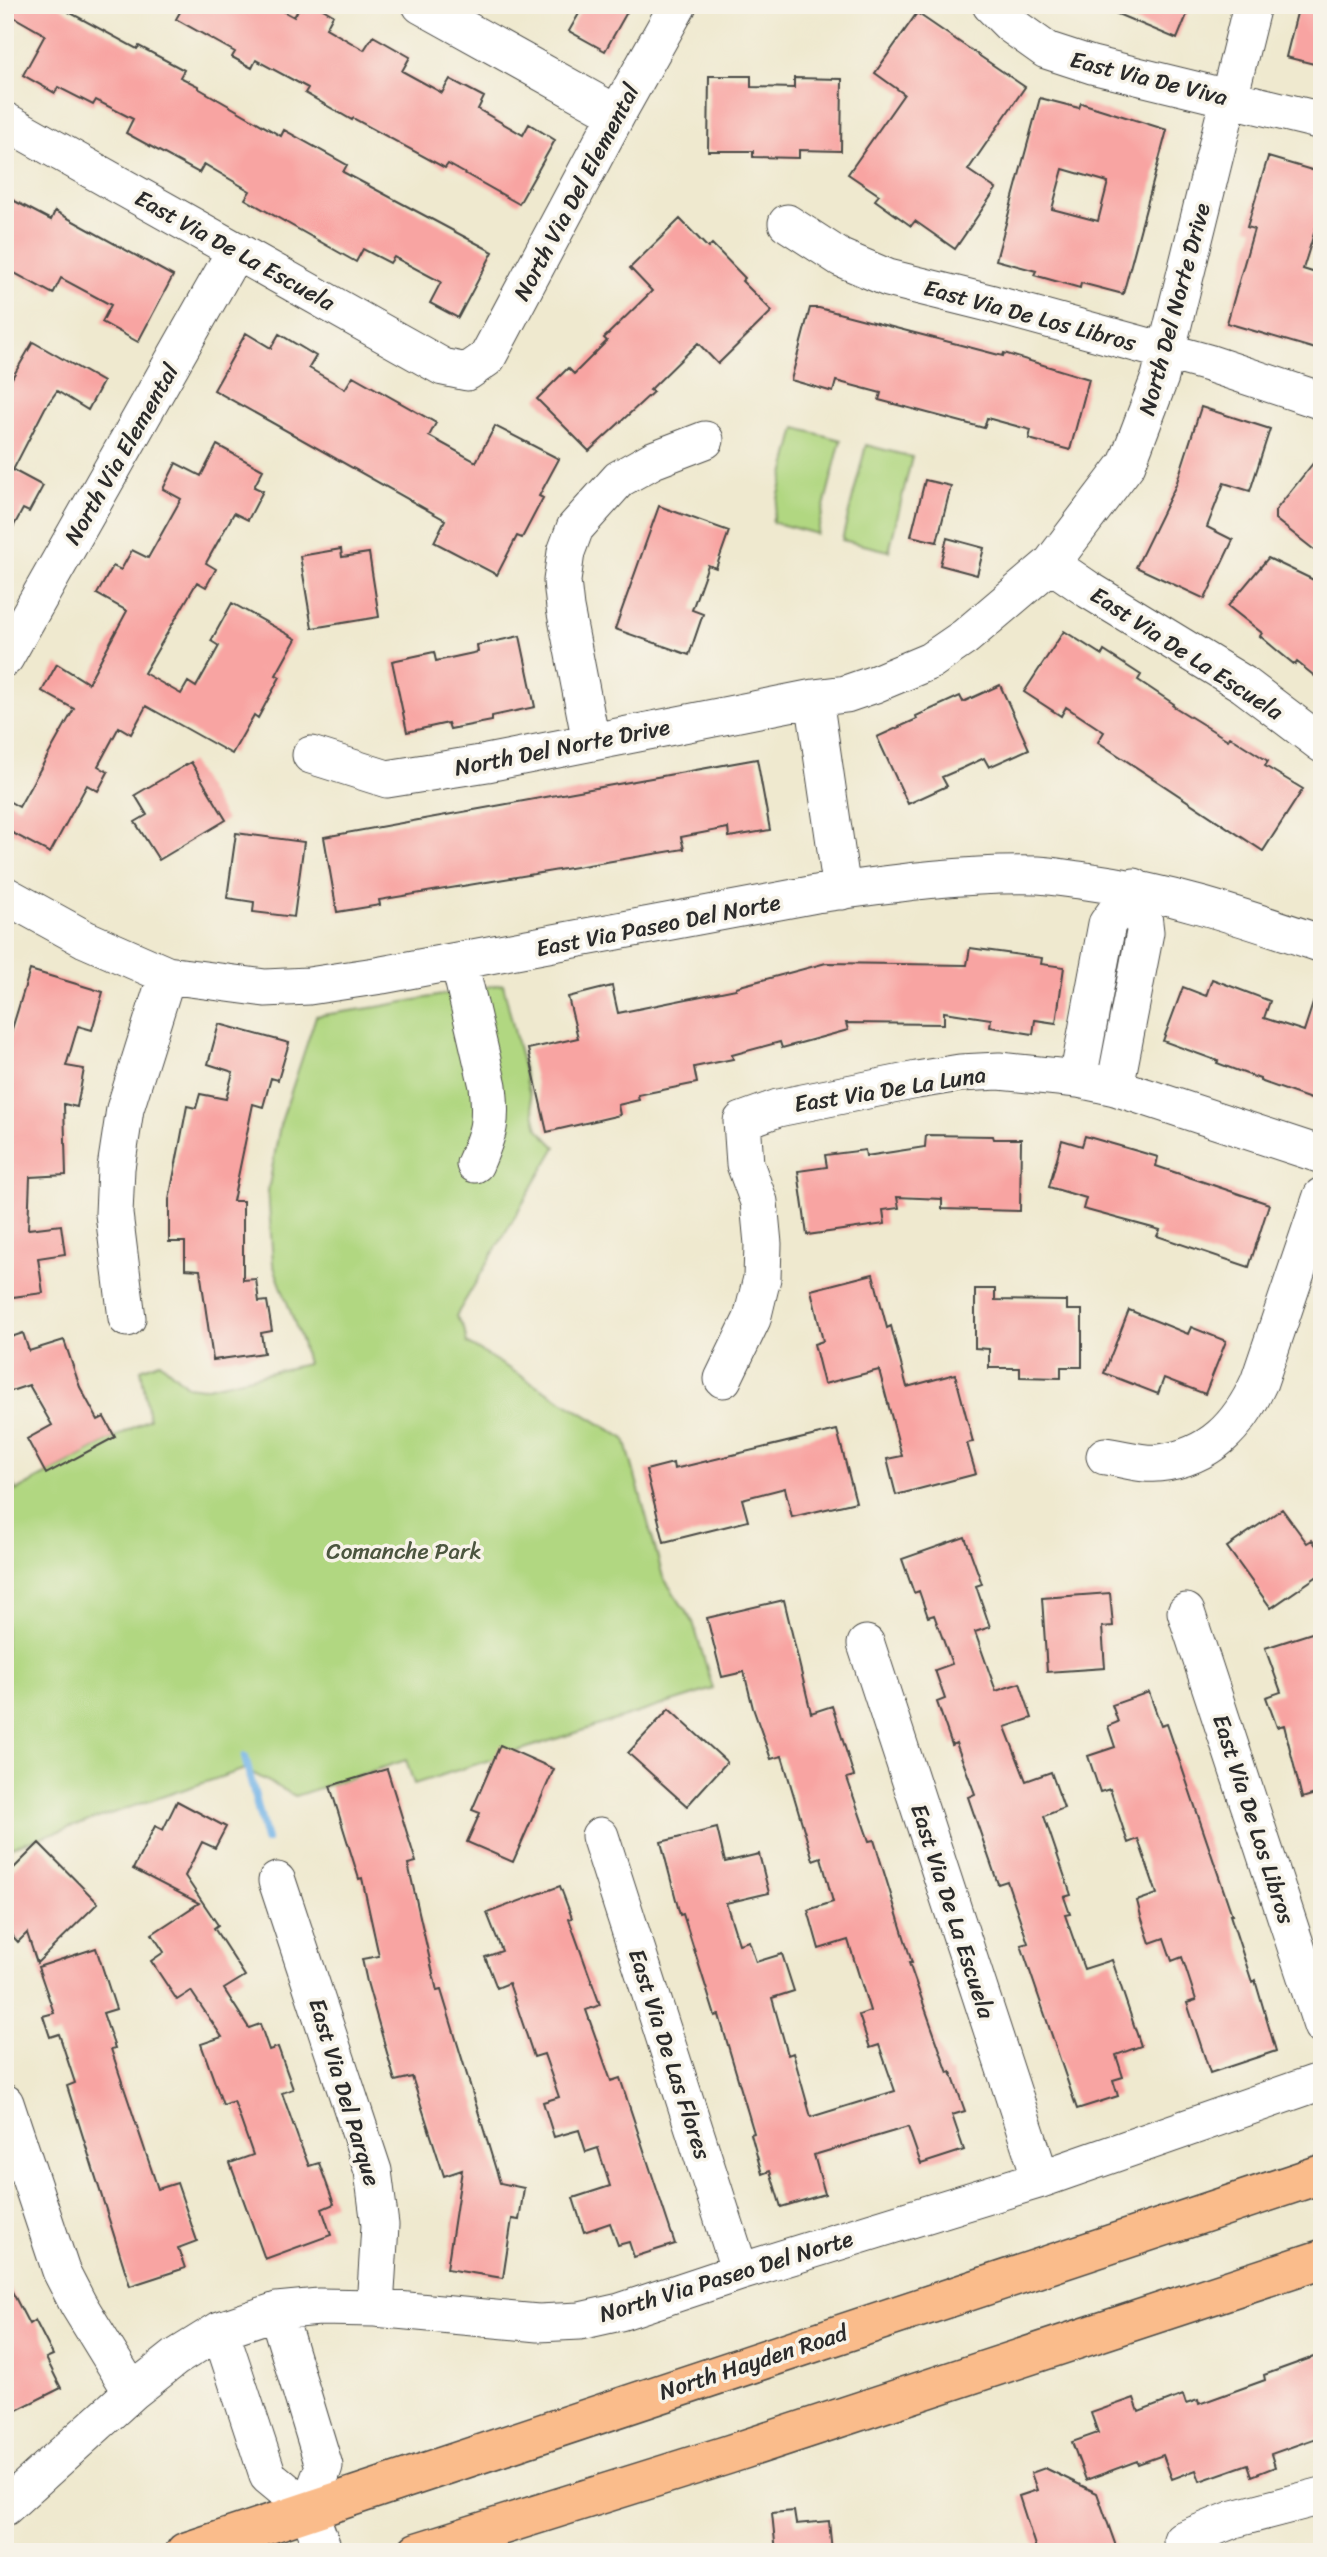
<svg xmlns="http://www.w3.org/2000/svg" width="1327" height="2557" font-family="Sriracha,sans-serif">
  <style>
    .green { fill: #b1d781; stroke: #6e8156; stroke-width: 2 }
    .lines { fill: none; stroke-linecap: round; stroke-linejoin: round }
    .stream { stroke: #74b5e8; stroke-width: 8 }
    .building { fill: #f8a4a2; fill-rule: evenodd }
    .minor-casing { stroke: #484844; stroke-width: 39 }
    .major-casing { stroke: #484844; stroke-width: 41 }
    .minor { stroke: #fff; stroke-width: 37 }
    .major { stroke: #fabc8b; stroke-width: 38 }
    .labels { text-anchor: middle; stroke-width: 7; stroke-linejoin: round; paint-order: stroke }
    .street-label { font-size: 23px; fill: #2b2b2b; stroke: #f7f3e8 }
    .park-label { font-size: 23px; fill: #4c5640; stroke: #f7f3e8 }
  </style>
  <rect width="100%" height="100%" fill="#f7f3e8"/>
  <filter id="ink" filterUnits="userSpaceOnUse"><feTurbulence type="fractalNoise" baseFrequency=".0143" numOctaves="2"/><feDisplacementMap in="SourceGraphic" scale="14" xChannelSelector="R" yChannelSelector="G"/><feConvolveMatrix kernelMatrix="1 2 1 2 8 2 1 2 1" color-interpolation-filters="sRGB"/></filter>
  <filter id="wash" filterUnits="userSpaceOnUse"><feTurbulence type="fractalNoise" baseFrequency=".00686" numOctaves="4" result="noise"/><feDisplacementMap in="SourceGraphic" scale="28" xChannelSelector="R" yChannelSelector="G"/><feGaussianBlur stdDeviation="1.57" result="paint"/><feColorMatrix in="noise" values="0 0 0 0 0 0 0 0 0 0 0 0 0 0 0 0 0 1.4 0 .05"/><feComposite in="paint" operator="in"/></filter>
  <g filter="url(#wash)">
    <rect width="100%" height="100%" fill="#efe9cf"/>
    <path class="green" d="M796 428 841 440 817 534 772 522Z
      M866 445 912 457 889 551 842 540Z
      M503 984 538 1129 556 1147 456 1316 464 1328 467 1343 625 1439 663 1577 693 1622 713 1689 414 1784 406 1760 295 1796 245 1769 5 1849V1463L16 1491 149 1419 141 1369 160 1362 187 1386 203 1388 307 1364 302 1343 273 1264 268 1191 280 1125 316 1016 377 1007Z"/>
    <g class="lines">
      <path class="stream" d="M245 1757 266 1840"/>
    </g>
    <g id="blocks">
      <path class="building" d="M5 5H56L137 49 139 46 184 70 180 77 198 86V88L281 136 284 130 347 165 343 172 493 252 458 318 430 303 441 282 394 257 390 263 363 249 356 262 245 199 250 191 204 164 199 173 126 133 133 119 96 100 93 105 58 87 55 93 23 75 45 35 5 12Z
        M184 5H272L294 17 301 5H316L333 15 326 28 364 50 373 36 410 57 402 71 442 93 450 79 484 97 478 109 523 135 529 124 555 140 519 204 448 164 445 168 353 118 352 120 305 93 308 88 256 60 252 68 232 57 235 52 176 19Z
        M584 5H631L605 51 569 31Z
        M1096 5H1191L1177 39Z
        M1299 5H1322V66L1286 57Z
        M917 13 1025 87 968 170 996 189 955 249 915 221 911 226 875 200 879 195 848 174 904 94 875 73Z
        M709 76H751V87L794 88V78L842 79 841 151 799 150V158L753 157V151H708Z
        M1040 98 1079 108 1081 103 1167 130 1123 294 1081 283 1080 288 1034 275 1036 271 996 260ZM1063 169 1108 182 1098 221 1052 209Z
        M1268 157 1322 173V208L1303 269 1322 275V351L1227 323 1254 229 1247 227Z
        M5 196 51 220 55 211 173 276 138 342 102 322 111 305 61 278 53 294 5 268Z
        M680 219 708 248 712 244 745 278 742 281 772 311 718 364 698 343 650 390 653 392 589 451 537 399 568 368 574 374 607 341 604 338 652 291 630 268Z
        M810 308H819L1003 356 1004 353 1089 379 1070 450 1029 439 1031 430 987 418 984 428 879 400 881 393 836 381 833 392 791 380Z
        M246 333 271 348 279 334 316 356 309 368 345 389 353 376 436 423 429 436 476 462 495 426 559 459 539 496 543 498 522 538 517 536 497 575 434 542 445 520 214 390Z
        M33 342 103 382 88 410 57 391 45 408 13 470 43 486 29 512 23 509 5 542V390Z
        M1201 407 1270 429 1250 491 1224 483 1207 527 1233 540 1205 599 1136 567 1176 485Z
        M217 445 263 470 254 487 263 491 248 520 234 513 206 563 216 569 206 587 197 582 144 673 181 694 188 682 196 687 219 646 211 641 232 603 296 639 276 675 280 677 258 718 254 715 232 754 146 706 131 734 119 727 98 766 108 772 98 791 87 785 50 853 5 829V799L19 807 74 709 42 691 57 664 88 683 127 611 97 594 113 566 121 570 132 550 148 558 181 499 163 489 176 463 201 476Z
        M1322 452V556L1275 519V511Z
        M925 480 951 486 937 542 911 536Z
        M659 506 729 531 716 568 708 565 692 610 703 614 689 655 615 629Z
        M947 538 984 548 977 575 940 565Z
        M341 549 342 557 369 553 379 617 312 628 300 556Z
        M1268 558 1322 584V682L1297 662 1295 665 1279 652 1260 636 1262 633 1228 606Z
        M1064 631 1102 655 1104 651 1141 675 1138 680 1174 704 1173 706 1228 740 1230 737 1268 761 1265 766 1303 789 1263 851 1098 742 1104 732 1066 707 1061 716 1024 692Z
        M520 636 535 707 492 716V721L450 729 448 723 407 732 392 661 434 652 436 661 478 652 477 645Z
        M1000 685 1029 749 989 767 984 758 963 768 942 777 947 786 908 804 877 737 917 719 916 716 960 696 963 702Z
        M757 759 770 830 729 837 728 828 681 837 684 849 379 900 380 905 337 912 324 837Z
        M191 762 226 820 159 860 135 822 147 815 135 795Z
        M236 833 304 842 294 917 253 912 254 902 227 898Z
        M970 948 1042 958 1041 964 1064 967 1056 1023 1035 1020 1033 1034 990 1027 991 1019 944 1012V1024L846 1023 848 1030 782 1048 780 1042 732 1055 733 1059 694 1067 697 1083 638 1095 639 1100 618 1105 620 1115 547 1132 528 1049 578 1038 568 997 612 986 618 1013 736 989V987L826 963 967 965Z
        M30 970 103 992 92 1030 78 1026 66 1066 84 1069 77 1107 64 1104 66 1175 30 1177 28 1229 61 1225 65 1254 38 1258 43 1293 5 1298V1063L12 1029Z
        M1212 979 1270 1001 1264 1018 1304 1031 1318 988 1322 989V1103L1260 1081V1079L1217 1063 1218 1061 1163 1041 1183 987 1206 996Z
        M219 1024 289 1043 278 1080 271 1078 263 1107 253 1104 233 1201H243V1280L256 1279 259 1302 267 1301 272 1331 261 1333 264 1353 213 1360 200 1270 185 1269V1242H169V1200L187 1106 196 1108 200 1094 226 1099 233 1072 208 1064Z
        M926 1135 993 1136 994 1139H1021L1020 1211 942 1209V1199L897 1197 899 1208 883 1210 885 1224 807 1235 798 1171 827 1167 825 1155 865 1150 866 1156 925 1147Z
        M1085 1136 1158 1157 1156 1166 1269 1204 1249 1267 1157 1236 1160 1230 1083 1209 1086 1198 1049 1187 1062 1140 1082 1146Z
        M873 1274 887 1328 891 1326 907 1387 955 1374 973 1442 967 1443 976 1474 896 1495 887 1459 902 1456 879 1370 824 1384 814 1344 823 1341 811 1290Z
        M975 1289H995V1300L1067 1301V1310H1082V1367H1061V1378L1020 1377V1368H989V1349L975 1348Z
        M1129 1310 1188 1334 1191 1327 1226 1341 1205 1394 1164 1378 1158 1394 1104 1373Z
        M23 1333 29 1351 64 1340 80 1387 98 1420 104 1417 115 1437 46 1474 27 1439 52 1425 29 1385 5 1393V1339Z
        M837 1430 856 1502 792 1517 785 1488 742 1499 748 1521 664 1542 646 1470 673 1463 674 1469Z
        M1282 1509 1307 1543 1312 1540 1322 1554V1573L1271 1608 1227 1547Z
        M965 1537 982 1584 976 1586 990 1627 975 1632 996 1691 1020 1683 1032 1718 1005 1727 1026 1781 1051 1772 1064 1808 1044 1816 1071 1895 1064 1897 1070 1914 1065 1915 1084 1969 1112 1960 1141 2046 1116 2055 1123 2077 1113 2080 1118 2096 1077 2109 1021 1945 1028 1943 1007 1881 998 1884 968 1797 975 1794 956 1743 952 1745 937 1702 945 1699 935 1670 952 1664 934 1615 928 1617 919 1591 914 1593 902 1559Z
        M1110 1593 1113 1626 1102 1627 1105 1668 1047 1672 1042 1598Z
        M784 1600 811 1713 832 1706 854 1776 847 1778 869 1841 874 1840 912 1963H909L948 2073 951 2072 965 2111 952 2115 964 2150 921 2164 908 2127 814 2155 825 2194 781 2207 770 2171 762 2174 751 2134 754 2133 719 2015 715 2016 683 1914 680 1915 661 1842 717 1828 725 1862 759 1854 769 1893 726 1903 739 1944 749 1941 756 1962 782 1954 794 1991 772 1998 788 2055 793 2053 811 2117 895 2091 879 2045 870 2048 859 2015 870 2011 848 1940 819 1949 808 1910 833 1902 821 1857 813 1860 782 1756 771 1759 753 1708 744 1672 722 1677 707 1618Z
        M1318 1631 1322 1642V1792L1302 1798 1284 1725 1277 1727 1266 1697 1281 1692 1265 1648Z
        M1149 1692 1161 1726 1167 1724 1232 1915H1230L1252 1982 1255 1980 1276 2051 1210 2073 1187 2003 1196 2000 1182 1957 1172 1961 1164 1938 1150 1943 1141 1916 1137 1901 1157 1894 1138 1839 1128 1843 1110 1789 1100 1792 1088 1756 1115 1747 1108 1726 1118 1722 1112 1705Z
        M669 1709 727 1762 687 1806 628 1753Z
        M500 1745 554 1769 513 1862 467 1842 480 1813 472 1810Z
        M387 1769 416 1862 408 1864 437 1991 441 1990 500 2183 524 2188 519 2220 512 2219 503 2278 447 2269 462 2170 444 2176 412 2077 395 2081 367 1982 362 1959 379 1956 362 1878 359 1879 330 1786Z
        M177 1801 226 1827 215 1848 202 1842 185 1876 218 1925 214 1928 245 1976 224 1989 249 2028 260 2024 269 2050 278 2047 293 2089 282 2093 298 2138 309 2166 319 2163 334 2204 322 2209 331 2235 265 2259 230 2163 253 2155 234 2101 223 2105 201 2044 222 2037 191 1991 177 2000 151 1961 164 1952 152 1934 199 1903 133 1869 155 1826 163 1830Z
        M39 1843 98 1903 37 1963 27 1933 18 1942 5 1928V1877Z
        M560 1886 572 1918 569 1919 600 2005 586 2010 611 2081 620 2078 675 2244 634 2257 629 2242 618 2245 610 2223 584 2232 573 2198 610 2186 598 2148 586 2152 579 2130 554 2137 543 2102 559 2097 544 2054 534 2057 509 1983 497 1988 485 1957 502 1951 487 1913Z
        M96 1948 116 2009 103 2013 115 2048 111 2049 158 2189 177 2183 197 2241 178 2248 185 2268 130 2286 67 2086 75 2083 59 2034 50 2037 43 2016 54 2013 38 1967Z
        M5 2278 29 2324 35 2320 53 2355 46 2358 61 2388 5 2416Z
        M1322 2354V2436L1271 2454 1275 2467 1252 2476 1248 2464 1200 2481 1196 2470 1172 2479 1163 2455 1138 2464 1137 2461 1086 2480 1072 2442 1098 2433 1091 2413 1134 2398 1139 2412 1183 2395 1186 2404 1198 2400 1199 2404 1265 2380 1264 2375Z
        M1045 2468 1097 2493 1118 2552H1037L1019 2496 1037 2490 1031 2473Z
        M794 2511 796 2524 829 2521 832 2552H776L772 2513Z"/>
    </g>
  </g>
  <g filter="url(#ink)">
    <use href="#blocks" fill-opacity="0" stroke="#484844" stroke-width="2"/>
    <g class="lines">
      <defs>
        <path id="minor" d="M421 5 617 114
          M991 5 1011 25 1046 50 1092 65 1322 121
          M5 121 443 367 467 372 487 358 617 114 678 5
          M787 223 841 258 888 278 993 304 1208 363 1322 401
          M1051 564 1089 590 1243 684 1322 744
          M5 658 236 250
          M814 698 842 891
          M591 742 565 608 562 581 566 552 575 528 619 479 653 460 705 440
          M311 755 387 779 487 763 814 698 846 694 875 684 930 661 965 637 1051 564 1127 464 1160 377 1252 5
          M5 895 85 939 167 975 265 988 309 986 382 975 816 894C889 884 964 873 1038 875 1054 876 1070 879 1086 881 1169 892 1242 917 1322 944
          M459 961 488 1086C492 1122 489 1132 475 1164
          M1078 1079 1107 924 1134 887
          M1115 1087 1145 932 1143 915 1134 887
          M127 1318 114 1214 116 1168 125 1109 167 975
          M723 1379 752 1319 762 1278 763 1244 759 1202 745 1164 742 1121 778 1108 917 1080 960 1073 999 1071 1078 1079 1115 1087 1322 1155
          M1105 1456C1122 1458 1143 1465 1159 1463 1210 1457 1239 1426 1259 1382L1322 1196
          M1186 1612 1322 2026
          M866 1644 1041 2179
          M600 1836 740 2272
          M277 1881 373 2171 380 2225 375 2308
          M5 2103 61 2271 78 2304 132 2392
          M277 2311 324 2466 308 2509
          M220 2330 268 2476 308 2509 324 2552
          M5 2507 132 2392 175 2358 220 2330 277 2311 319 2307 375 2308 538 2323 580 2321 620 2312 740 2272 1041 2179 1322 2081
          M1185 2552 1182 2540 1234 2519 1322 2496"/>
        <path id="major" d="M185 2552 1322 2174
          M417 2552 727 2455 1322 2259"/>
      </defs>
      <use href="#minor" class="minor-casing"/>
      <use href="#major" class="major-casing"/>
      <use href="#minor" class="minor"/>
      <use href="#major" class="major"/>
    </g>
  </g>
  <g class="labels">
    <g class="street-label">
      <text transform="translate(1149 78) rotate(14)" y="8">East Via De Viva</text>
      <text transform="translate(576 192) rotate(-62)" y="8">North Via Del Elemental</text>
      <text transform="translate(235 250) rotate(29)" y="8">East Via De La Escuela</text>
      <text transform="translate(1174 309) rotate(-75)" y="8">North Del Norte Drive</text>
      <text transform="translate(1030 315) rotate(15)" y="8">East Via De Los Libros</text>
      <text transform="translate(121 454) rotate(-60)" y="8">North Via Elemental</text>
      <text transform="translate(1187 653) rotate(33)" y="8">East Via De La Escuela</text>
      <text transform="translate(562 747) rotate(-11)" y="8">North Del Norte Drive</text>
      <text transform="translate(658 925) rotate(-11)" y="8">East Via Paseo Del Norte</text>
      <text transform="translate(890 1089) rotate(-9)" y="8">East Via De La Luna</text>
      <text transform="translate(1254 1819) rotate(72)" y="8">East Via De Los Libros</text>
      <text transform="translate(953 1911) rotate(72)" y="8">East Via De La Escuela</text>
      <text transform="translate(670 2054) rotate(72)" y="8">East Via De Las Flores</text>
      <text transform="translate(345 2092) rotate(73)" y="8">East Via Del Parque</text>
      <text transform="translate(726 2276) rotate(-17)" y="8">North Via Paseo Del Norte</text>
      <text transform="translate(753 2362) rotate(-18)" y="8">North Hayden Road</text>
    </g>
    <g class="park-label">
      <text x="404" y="1559">Comanche Park</text>
    </g>
  </g>
  <rect width="1327" height="2557" fill="none" stroke="#f7f3e8" stroke-width="28"/>
</svg>
